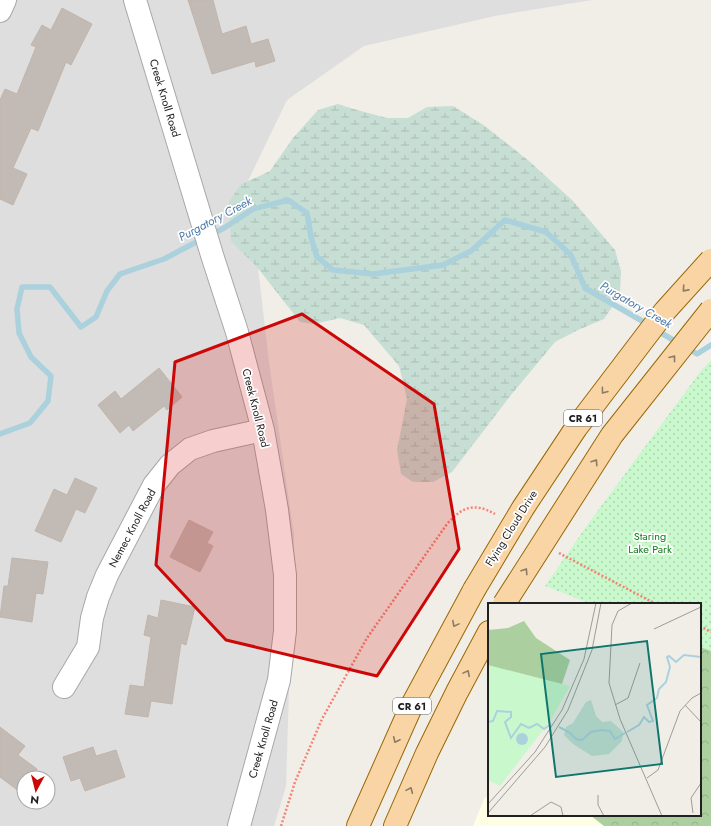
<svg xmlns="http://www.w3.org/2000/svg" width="711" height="826" font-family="Jost,sans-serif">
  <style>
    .residential { fill: #dfdede; fill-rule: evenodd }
    .education { fill: #fefee4 }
    .forest { fill: url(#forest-crowns) }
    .wetland { fill: url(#wetland-marsh) }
    .park { fill: url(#park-dots) }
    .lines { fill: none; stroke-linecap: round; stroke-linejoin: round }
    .stream { stroke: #abd1dd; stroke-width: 5.5 }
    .building { fill: #c2bab4; stroke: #c2b5ab }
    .minor-casing { stroke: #a8a8a8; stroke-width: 24 }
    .major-casing { stroke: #996805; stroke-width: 24 }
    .path { stroke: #f58375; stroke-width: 2.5; stroke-dasharray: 2 2; stroke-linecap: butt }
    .minor { stroke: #fff; stroke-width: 22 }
    .major { stroke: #f9d5a5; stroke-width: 22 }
    .major-bridge-casing { stroke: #996805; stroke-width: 24; stroke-linecap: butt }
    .major-bridge { stroke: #f9d5a5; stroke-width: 22 }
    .oneway { stroke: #8d7b63 }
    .marked { fill: #cb0807; fill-opacity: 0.2; stroke: #cb0807; stroke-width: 3; stroke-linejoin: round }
    .labels { text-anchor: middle; stroke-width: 3.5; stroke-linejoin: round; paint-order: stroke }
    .shield { fill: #fff; stroke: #646464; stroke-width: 1 }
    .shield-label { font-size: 10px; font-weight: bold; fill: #212121 }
    .street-label { font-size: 11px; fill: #212121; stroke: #fff }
    .park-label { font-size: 11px; fill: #107e1a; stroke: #fff }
    .water-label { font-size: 12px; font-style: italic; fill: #4d7aa7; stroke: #fff }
    .inset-river { fill: none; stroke: #abd1dd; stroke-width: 2 }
    .inset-road { fill: none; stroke: #9e9c98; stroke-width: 1 }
    .view { fill: #0f766e; fill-opacity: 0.15; stroke: #0f766e; stroke-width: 2 }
    .inset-edge { fill: none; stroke: #212121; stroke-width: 2 }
  </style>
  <defs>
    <pattern id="forest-crowns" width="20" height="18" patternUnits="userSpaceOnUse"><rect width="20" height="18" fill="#accf9f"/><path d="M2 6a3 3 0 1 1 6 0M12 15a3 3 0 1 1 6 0" fill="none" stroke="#94b189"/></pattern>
    <pattern id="wetland-marsh" width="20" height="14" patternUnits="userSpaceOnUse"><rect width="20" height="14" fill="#c6ded3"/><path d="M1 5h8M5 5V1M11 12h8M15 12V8" fill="none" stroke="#aabeb5"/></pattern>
    <pattern id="park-dots" width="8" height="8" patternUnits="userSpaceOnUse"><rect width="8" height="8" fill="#c8f8cc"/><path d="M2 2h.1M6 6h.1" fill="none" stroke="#acd4af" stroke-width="1.8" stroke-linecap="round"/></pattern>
  </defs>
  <rect width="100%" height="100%" fill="#f1eee8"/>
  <path class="residential" d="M0 0H592L495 16 364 46 287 100 248 181 269 362 294 535 286 786 274 826H0ZM24 778H48V802H24Z"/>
  <path class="education" d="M489 795V815H590L604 826H473L484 799Z"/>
  <path class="forest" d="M700 626 711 631V826H604L590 815H700Z"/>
  <path class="wetland" d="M338 104 357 110 387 118H408L427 107 453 106 485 126 529 161 573 201 615 250 621 271 620 295 604 319 578 330 555 342 511 395 452 472 433 482H413L401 474 397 450 407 399 399 366 364 325 340 318 314 324 300 322 257 267 231 241 229 202 240 185 270 171 293 138 318 110Z"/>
  <path class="park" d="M711 360V651L700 647V604H591L545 586 588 524 700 372Z"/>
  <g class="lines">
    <path class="stream" d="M210 235 224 228 253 209 288 200 307 213 311 237 317 257 333 270 373 274 443 265 471 251 505 220 546 232 571 255 585 288 649 325
      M656 330 680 344
      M687 348 697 354 711 345
      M0 434 30 423 48 401 51 376 31 357 19 333 17 309 22 287H50L81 327 96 317 107 291 120 274 164 259 202 239"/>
  </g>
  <path class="building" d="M188 0H213L222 34 246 26 251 44 268 39 275 61 256 67 255 61 212 74Z
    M62 8 92 24 71 65 66 62 38 131 31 128 13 168 27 174 13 205 0 199V100L5 89 17 94 36 47 31 45 42 25 51 30Z
    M159 368 182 397 167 410 164 406 133 431 129 425 120 433 98 405 115 391 121 399Z
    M75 478 97 488 85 513 76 509 61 542 35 531 54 489 67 495Z
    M189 520 213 532 207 543 213 546 200 572 170 557Z
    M12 558 48 562 43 594 36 593 32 622 0 617 4 586H8Z
    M161 600 195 607 186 645 181 643 172 704 151 701 148 717 125 714 130 685 144 687 151 637 144 635 148 615 158 618Z
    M0 727 25 746 18 755 37 769 31 778H24V787L20 792 0 777Z
    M93 747 96 756 116 750 125 777 85 791 80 778 71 781 63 757Z"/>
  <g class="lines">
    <defs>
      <path id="minor" d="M135 0 212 255 237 332 263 430 277 510 285 575V631L279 680 239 826
        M0 11 5 0
        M64 687 88 647 92 618 98 597 107 575 154 485 170 465 190 449 213 441 263 430"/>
      <path id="major" d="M358 826 411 707 474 590
        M395 826 427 753 457 692 489 632"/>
    </defs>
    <use href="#minor" class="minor-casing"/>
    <use href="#major" class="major-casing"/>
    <path class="path" d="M559 553 656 604
      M700 626 711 632
      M281 826 295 782 322 719 367 638 447 524C462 507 474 502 495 514"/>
    <use href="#minor" class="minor"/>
    <use href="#major" class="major"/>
    <defs>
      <path id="major-bridge" d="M474 590 523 508 576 428 665 311 711 260
        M504 604 612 435 711 310"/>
    </defs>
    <use href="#major-bridge" class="major-bridge-casing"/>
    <use href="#major-bridge" class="major-bridge"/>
  </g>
  <defs><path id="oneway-chevron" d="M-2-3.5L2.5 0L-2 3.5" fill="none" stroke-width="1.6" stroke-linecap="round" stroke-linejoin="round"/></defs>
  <g class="oneway">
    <use href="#oneway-chevron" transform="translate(685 289) rotate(132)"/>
    <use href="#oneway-chevron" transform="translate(673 358) rotate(-52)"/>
    <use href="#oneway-chevron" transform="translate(604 391) rotate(127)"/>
    <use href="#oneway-chevron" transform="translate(595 462) rotate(-57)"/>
    <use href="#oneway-chevron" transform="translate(525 571) rotate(-57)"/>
    <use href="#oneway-chevron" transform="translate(455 624) rotate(118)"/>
    <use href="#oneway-chevron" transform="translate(467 673) rotate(-62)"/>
    <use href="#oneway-chevron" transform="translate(396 740) rotate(115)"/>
    <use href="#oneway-chevron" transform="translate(410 790) rotate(-66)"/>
  </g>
  <path class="marked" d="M302 314 434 404 459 549 377 676 226 640 156 565 175 362Z"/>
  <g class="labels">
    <g class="shield">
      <rect x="564" y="410" width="38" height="16" rx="3"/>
      <rect x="393" y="698" width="38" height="16" rx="3"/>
    </g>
    <g class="shield-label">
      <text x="583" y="422">CR 61</text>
      <text x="412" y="710">CR 61</text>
    </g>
    <g class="street-label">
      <text transform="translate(165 98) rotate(73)" y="4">Creek Knoll Road</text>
      <text transform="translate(256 408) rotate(76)" y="4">Creek Knoll Road</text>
      <text transform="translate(132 528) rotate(-62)" y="4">Nemec Knoll Road</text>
      <text transform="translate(511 528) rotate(-58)" y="4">Flying Cloud Drive</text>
      <text transform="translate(263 739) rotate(-74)" y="4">Creek Knoll Road</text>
    </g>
    <g class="park-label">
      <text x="650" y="540">Staring<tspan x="650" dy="13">Lake Park</tspan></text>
    </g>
    <g class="water-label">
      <text transform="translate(215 219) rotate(-28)" y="4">Purgatory Creek</text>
      <text transform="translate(636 305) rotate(30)" y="4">Purgatory Creek</text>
    </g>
  </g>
  <g transform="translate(488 603)">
    <rect width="213" height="213" fill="#f1eee8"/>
    <path d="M36 18 48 35 82 57 73 84 0 71V27L20 25Z" fill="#accf9f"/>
    <path d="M103 97 108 113 114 119 123 118 135 129 134 138 121 151 104 153 85 141 76 132 78 124 85 120 98 99Z" fill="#c6ded3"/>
    <path d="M0 62 82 83 62 118 12 183 0 177Z" fill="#c8f8cc"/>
    <path d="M28 136a6 6 0 1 1 12 0a6 6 0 1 1-12 0Z" fill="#abd1dd"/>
    <path class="inset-river" d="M0 119 5 118 9 108 23 109V114L17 119 23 135 33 121 41 125 49 121 56 126 63 121M71 124 81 129 88 136 94 137 103 129 113 127 122 128 127 136 137 130M139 129 151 122 156 114 161 119 165 118 159 102 169 95 171 86 178 79 182 64 179 54 181 53 188 59 196 52 213 54"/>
    <path class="inset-road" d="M144 0 130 8 124 22 121 80 132 116 174 213M166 26 213 4M127 102 140 95 152 60M197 102 213 119M159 175 170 167 192 108 204 95 213 90M110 192V202L116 213M0 201 47 149 74 107 96 56 108 0M0 210 57 144 80 107 104 47 113 0M205 210 203 195 213 180M42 213 63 199 73 204 75 213"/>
    <path class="view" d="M159 38 174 161 68 174 53 51Z"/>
    <rect width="213" height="213" class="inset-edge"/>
  </g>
  <g transform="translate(36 790) rotate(187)"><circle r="19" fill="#ffffff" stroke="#a6a6a6"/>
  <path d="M0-3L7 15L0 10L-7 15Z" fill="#cb0807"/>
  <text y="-6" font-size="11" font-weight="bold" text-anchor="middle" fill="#212121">N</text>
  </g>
</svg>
